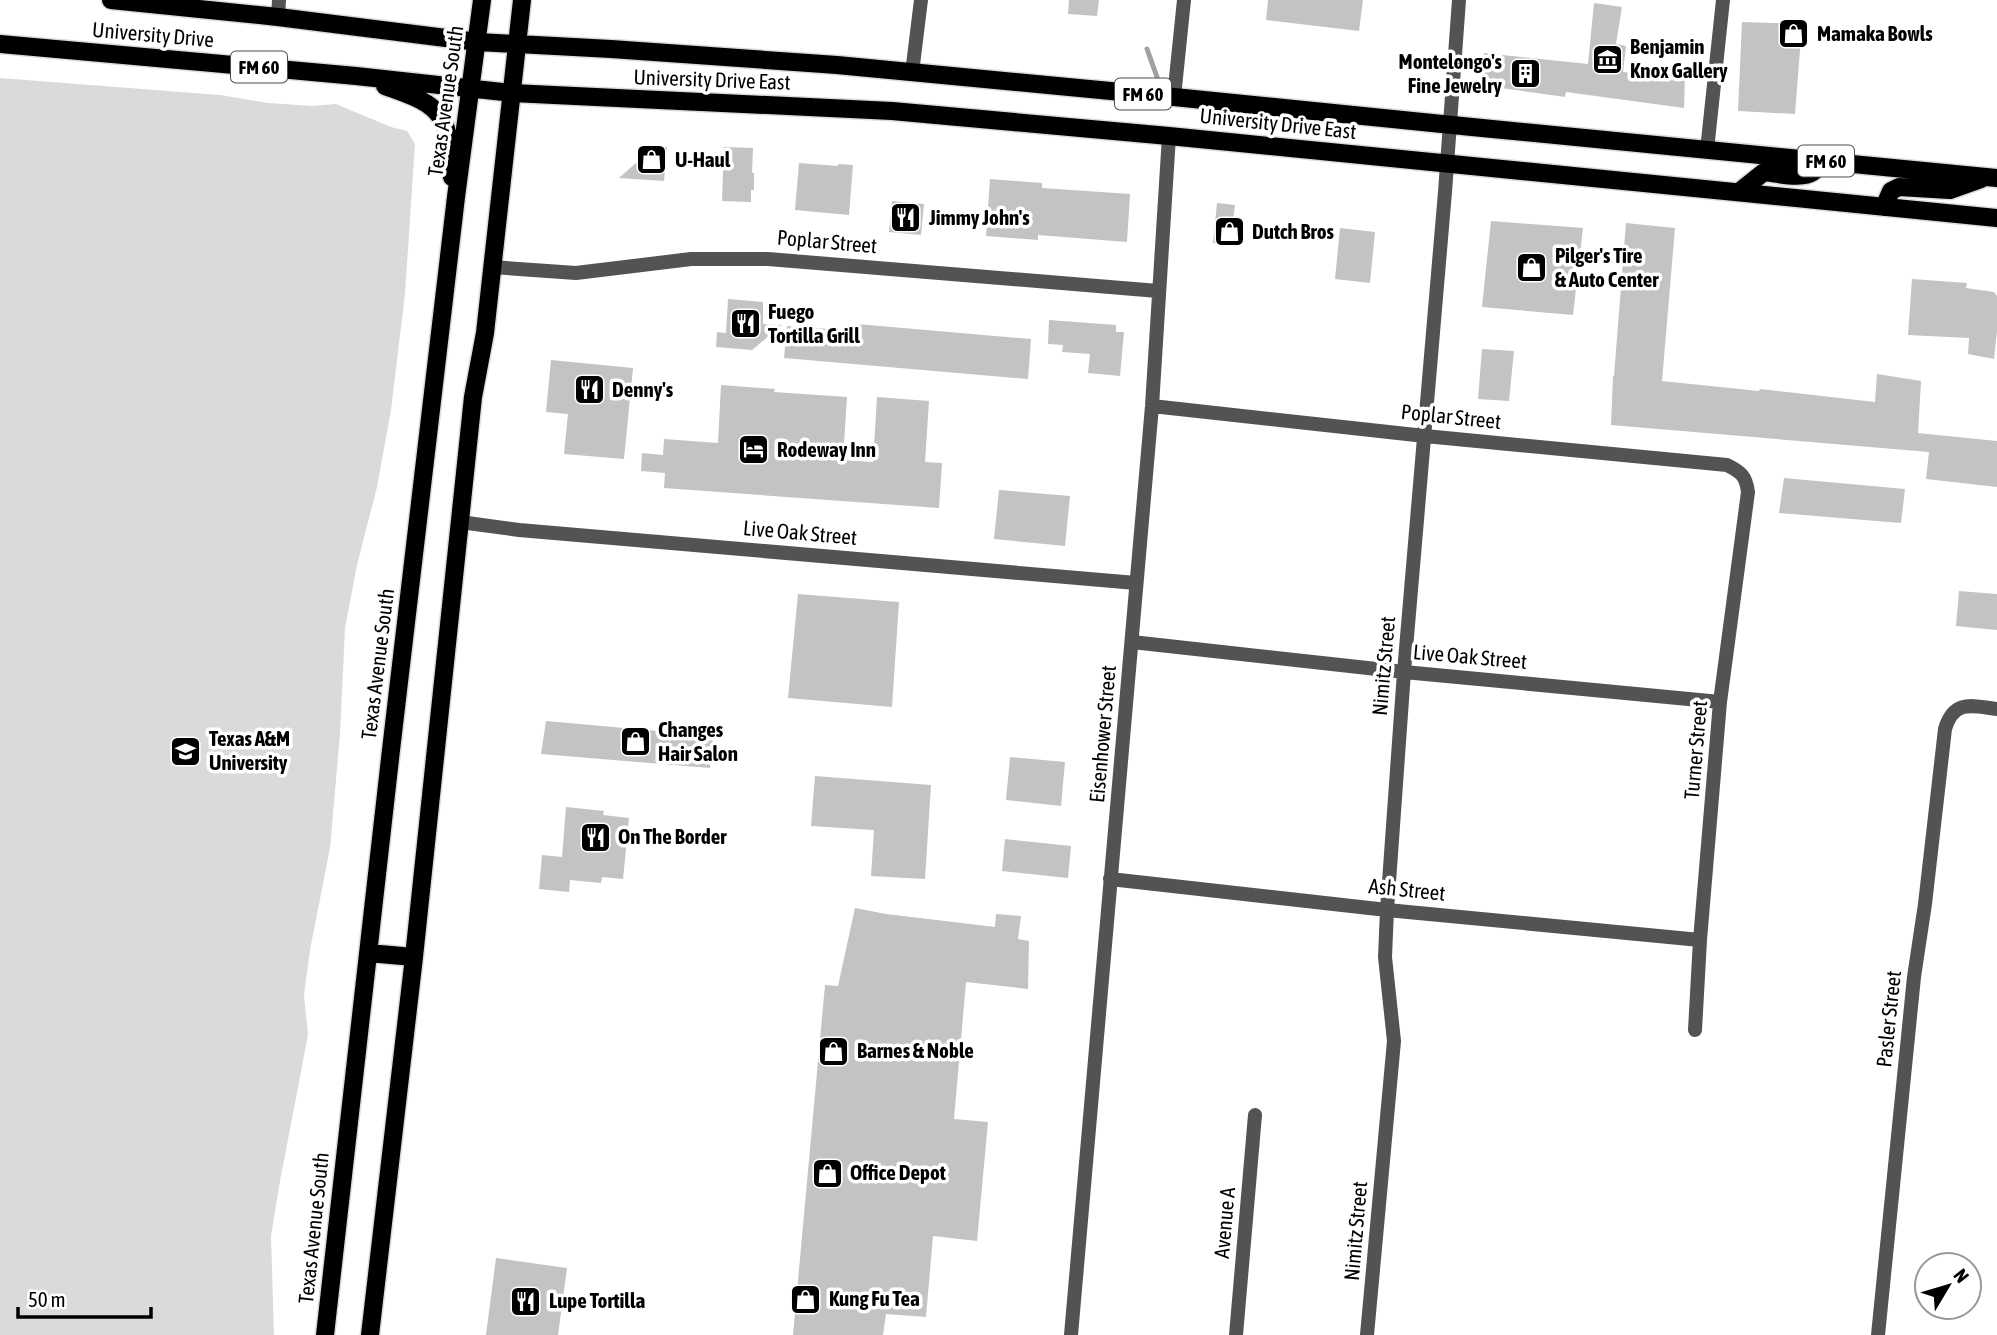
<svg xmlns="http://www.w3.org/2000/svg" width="1997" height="1335" font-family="'Asap Condensed',sans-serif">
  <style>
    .green { fill: #dadada }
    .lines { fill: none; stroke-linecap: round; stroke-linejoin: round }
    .stream { stroke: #a1a1a1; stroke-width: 5 }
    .building { fill: #c3c3c3 }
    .primary-casing { stroke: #dbdbdb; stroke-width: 21 }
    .minor { stroke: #535353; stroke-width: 14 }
    .primary { stroke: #000; stroke-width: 18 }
    .labels { text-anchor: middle; stroke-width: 7; stroke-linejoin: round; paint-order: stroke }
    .shield { fill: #fff; stroke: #4c4c4c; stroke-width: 2 }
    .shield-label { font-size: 19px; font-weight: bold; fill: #000 }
    .poi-label { font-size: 21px; font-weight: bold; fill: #000; stroke: #fff; text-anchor: start }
    .street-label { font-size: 21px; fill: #000; stroke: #fff }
  </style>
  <rect width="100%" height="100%" fill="#fff"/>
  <path class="green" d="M0 78 220 95 268 103 312 106 336 104 391 127 407 131 415 144 405 294 391 410 377 487 357 565 345 628 340 734 330 848 310 950 304 995 308 1035 280 1181 271 1236 274 1335H0Z"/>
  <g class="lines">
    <path class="stream" d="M1147 49 1157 77"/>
  </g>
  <path class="building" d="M1069 0H1099L1097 16 1068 14Z
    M1268 0H1363L1359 31 1266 20Z
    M1594 3 1622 7 1616 44 1626 46 1623 72 1685 76 1684 108 1566 92 1565 97 1480 85 1484 53 1588 64Z
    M1742 22 1802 24 1795 114 1738 111Z
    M655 146 667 147 664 181 619 178Z
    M724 147 753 148 752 173H754V190H751V202L722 201Z
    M799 163 838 166V164L853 165 849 215 795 210Z
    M990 179 1042 183V188L1130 194 1127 242 1038 235V240L986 236Z
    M892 201 924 204 921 235 889 232Z
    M1217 203 1235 205 1233 221 1244 222 1242 243 1232 242V245L1213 243Z
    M1491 221 1583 228 1573 315 1482 307Z
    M1626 223 1675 228 1662 381 1759 391 1760 389 1875 402 1877 374 1921 381 1918 433 1997 441V487L1926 479 1929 452 1611 425 1613 376H1614Z
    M1340 228 1375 232 1370 283 1335 279Z
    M1912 279 1967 283 1966 288 1994 292 1997 296V331L1994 359 1968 354 1969 338 1908 335Z
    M728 299 763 302V324L782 325 752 350 716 347 717 332 726 333Z
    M1049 320 1116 325V332H1124L1120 376 1088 373 1090 354 1062 352 1063 345 1048 344Z
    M857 324 1031 339 1028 379 784 358 787 326 856 331Z
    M1482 349 1514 351 1509 401 1478 399Z
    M551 360 633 368 624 459 564 454 568 414 546 412Z
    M721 385 775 389 774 392 847 397 843 460 873 462 877 397 929 401 925 462 942 463 939 508 664 488 665 473 641 471 642 453 663 455 664 439 718 443Z
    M1784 478 1905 489 1901 523 1779 513Z
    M999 490 1070 496 1065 546 994 539Z
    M1959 591 1997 594V630L1956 626Z
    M798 594 899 602 892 707 788 698Z
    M546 721 713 736 710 768 541 754Z
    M1010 757 1065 762 1061 806 1006 800Z
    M815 776 931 785 925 879 871 876 874 830 811 826Z
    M566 807 604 811 603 815 629 818 623 879 602 877 601 883 570 880 569 892 539 889 542 855 562 857Z
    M1005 839 1071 846 1068 878 1002 871Z
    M855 908 886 914 995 927 996 914 1021 916 1018 939 1029 941 1028 989 966 982 954 1119 988 1122 977 1241 933 1236 926 1317 886 1314 883 1335H793L825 985 838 986Z
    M496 1258 567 1268 558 1335H486Z"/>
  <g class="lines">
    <defs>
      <path id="primary" d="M111 0 278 17 478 42 611 49 837 65 1174 97 1472 127 1997 178
        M0 44 356 76 512 93 892 111 1169 136 1997 218
        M385 86C410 95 442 103 447 133 450 147 450 162 452 177
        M1739 192 1764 172C1782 174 1815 184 1821 160
        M1884 207 1891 191 1899 187 1950 190 1981 179
        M368 953 414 957
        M325 1335 391 750 456 197 482 0
        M370 1335 414 957 473 397 485 333 522 0"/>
    </defs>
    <use href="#primary" class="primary-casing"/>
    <path class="minor" d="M278 17 279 0
      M912 73 921 0
      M1174 97 1184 0
      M1707 150 1723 0
      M492 267 576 273 691 259H768L1158 291
      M1152 406 1425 436 1727 465C1741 472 1746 476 1748 492L1720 702 1700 940 1695 1030
      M460 522 519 530 1136 583
      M1132 642 1404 672 1720 702
      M1110 879 1387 910 1700 940
      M1071 1335 1152 406 1169 136
      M1236 1335 1255 1115
      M1367 1335 1394 1041 1385 957 1387 910 1404 672 1445 192 1459 0
      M1878 1335 1914 977 1925 904 1945 729C1954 699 1972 706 1997 709"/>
    <use href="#primary" class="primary"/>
  </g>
  <defs>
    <symbol id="shop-square" viewBox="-11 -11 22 22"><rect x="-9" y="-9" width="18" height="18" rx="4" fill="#000" stroke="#fff"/><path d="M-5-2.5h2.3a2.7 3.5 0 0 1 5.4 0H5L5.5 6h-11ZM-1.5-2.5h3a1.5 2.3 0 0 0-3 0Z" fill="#fff"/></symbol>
    <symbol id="museum-square" viewBox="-11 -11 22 22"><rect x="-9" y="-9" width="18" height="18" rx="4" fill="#000" stroke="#fff"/><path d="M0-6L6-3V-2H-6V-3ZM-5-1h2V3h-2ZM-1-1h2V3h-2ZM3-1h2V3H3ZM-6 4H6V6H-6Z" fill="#fff"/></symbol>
    <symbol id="building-square" viewBox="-11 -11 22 22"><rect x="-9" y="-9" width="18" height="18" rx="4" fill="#000" stroke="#fff"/><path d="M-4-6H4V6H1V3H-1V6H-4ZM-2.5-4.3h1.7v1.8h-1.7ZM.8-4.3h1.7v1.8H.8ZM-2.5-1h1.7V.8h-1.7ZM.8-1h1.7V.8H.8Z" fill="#fff"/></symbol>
    <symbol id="restaurant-square" viewBox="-11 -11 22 22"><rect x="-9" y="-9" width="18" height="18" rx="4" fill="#000" stroke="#fff"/><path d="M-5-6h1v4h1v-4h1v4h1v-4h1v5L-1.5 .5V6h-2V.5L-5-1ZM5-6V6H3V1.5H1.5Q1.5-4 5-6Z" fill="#fff"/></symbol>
    <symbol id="hotel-square" viewBox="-11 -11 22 22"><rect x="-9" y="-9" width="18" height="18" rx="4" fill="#000" stroke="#fff"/><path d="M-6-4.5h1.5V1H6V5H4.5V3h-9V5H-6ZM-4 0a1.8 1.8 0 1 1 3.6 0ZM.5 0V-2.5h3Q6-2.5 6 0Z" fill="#fff"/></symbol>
    <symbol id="university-square" viewBox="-11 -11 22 22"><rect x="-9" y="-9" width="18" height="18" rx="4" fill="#000" stroke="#fff"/><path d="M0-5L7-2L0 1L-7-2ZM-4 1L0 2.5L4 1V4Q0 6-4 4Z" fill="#fff"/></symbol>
  </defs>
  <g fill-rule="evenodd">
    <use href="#shop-square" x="1776" y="16" width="35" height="35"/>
    <use href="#museum-square" x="1590" y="42" width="35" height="35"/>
    <use href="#building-square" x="1508" y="56" width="35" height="35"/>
    <use href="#shop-square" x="634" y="142" width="35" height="35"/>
    <use href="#restaurant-square" x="888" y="200" width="35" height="35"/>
    <use href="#shop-square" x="1212" y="214" width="35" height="35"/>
    <use href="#shop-square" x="1514" y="250" width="35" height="35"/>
    <use href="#restaurant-square" x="728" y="306" width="35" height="35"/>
    <use href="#restaurant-square" x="572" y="372" width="35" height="35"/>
    <use href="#hotel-square" x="736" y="432" width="35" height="35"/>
    <use href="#shop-square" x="618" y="724" width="35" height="35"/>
    <use href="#university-square" x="168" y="734" width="35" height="35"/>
    <use href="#restaurant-square" x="578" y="820" width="35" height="35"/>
    <use href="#shop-square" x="816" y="1034" width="35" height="35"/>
    <use href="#shop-square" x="810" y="1156" width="35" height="35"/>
    <use href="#shop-square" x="788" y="1282" width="35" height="35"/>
    <use href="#restaurant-square" x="508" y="1284" width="35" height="35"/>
  </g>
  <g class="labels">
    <g class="shield">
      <rect x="231" y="51.5" width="56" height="31" rx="5"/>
      <rect x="1115" y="78.5" width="56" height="31" rx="5"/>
      <rect x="1798" y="145.5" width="56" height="31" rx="5"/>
    </g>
    <g class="shield-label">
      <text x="259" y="74">FM 60</text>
      <text x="1143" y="101">FM 60</text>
      <text x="1826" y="168">FM 60</text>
    </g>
    <g class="poi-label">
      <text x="1817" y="41">Mamaka Bowls</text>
      <text x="1630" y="54">Benjamin<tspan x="1630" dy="24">Knox Gallery</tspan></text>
      <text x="1502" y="69" text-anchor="end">Montelongo's<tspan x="1502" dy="24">Fine Jewelry</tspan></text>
      <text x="675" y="167">U-Haul</text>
      <text x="929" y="225">Jimmy John's</text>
      <text x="1252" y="239">Dutch Bros</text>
      <text x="1555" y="263">Pilger's Tire<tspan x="1555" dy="24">&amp; Auto Center</tspan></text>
      <text x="768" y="319">Fuego<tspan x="768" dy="24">Tortilla Grill</tspan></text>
      <text x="612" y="397">Denny's</text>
      <text x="777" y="457">Rodeway Inn</text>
      <text x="658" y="737">Changes<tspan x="658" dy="24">Hair Salon</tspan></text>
      <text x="209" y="746">Texas A&amp;M<tspan x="209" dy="24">University</tspan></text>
      <text x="618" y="844">On The Border</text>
      <text x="857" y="1058">Barnes &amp; Noble</text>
      <text x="850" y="1180">Office Depot</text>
      <text x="829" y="1306">Kung Fu Tea</text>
      <text x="549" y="1308">Lupe Tortilla</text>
    </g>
    <g class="street-label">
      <text transform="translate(153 35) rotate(5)" y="7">University Drive</text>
      <text transform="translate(712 80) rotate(2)" y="7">University Drive East</text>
      <text transform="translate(446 101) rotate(-82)" y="7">Texas Avenue South</text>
      <text transform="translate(1278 124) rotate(6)" y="7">University Drive East</text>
      <text transform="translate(827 242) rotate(5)" y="7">Poplar Street</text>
      <text transform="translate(1451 417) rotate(6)" y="7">Poplar Street</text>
      <text transform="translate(800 533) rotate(5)" y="7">Live Oak Street</text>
      <text transform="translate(1470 657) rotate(5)" y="7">Live Oak Street</text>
      <text transform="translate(378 664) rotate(-83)" y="7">Texas Avenue South</text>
      <text transform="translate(1384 666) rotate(-85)" y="7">Nimitz Street</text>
      <text transform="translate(1103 734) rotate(-85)" y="7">Eisenhower Street</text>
      <text transform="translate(1696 750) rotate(-85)" y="7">Turner Street</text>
      <text transform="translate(1407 890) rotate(6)" y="7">Ash Street</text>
      <text transform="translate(1889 1019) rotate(-84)" y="7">Pasler Street</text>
      <text transform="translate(1225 1223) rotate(-85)" y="7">Avenue A</text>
      <text transform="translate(314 1228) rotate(-84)" y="7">Texas Avenue South</text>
      <text transform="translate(1356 1231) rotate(-85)" y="7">Nimitz Street</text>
    </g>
  </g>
  <g transform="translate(1948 1286) rotate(52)"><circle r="33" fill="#ffffff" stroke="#999999" stroke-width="2"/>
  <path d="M0-5L12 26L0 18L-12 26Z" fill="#000000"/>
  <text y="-10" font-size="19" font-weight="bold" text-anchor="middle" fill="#000000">N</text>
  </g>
  <path d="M18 1307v10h133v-10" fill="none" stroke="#000000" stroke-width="3.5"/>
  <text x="28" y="1307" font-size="21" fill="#000000" stroke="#ffffff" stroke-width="5" paint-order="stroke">50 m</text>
</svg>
